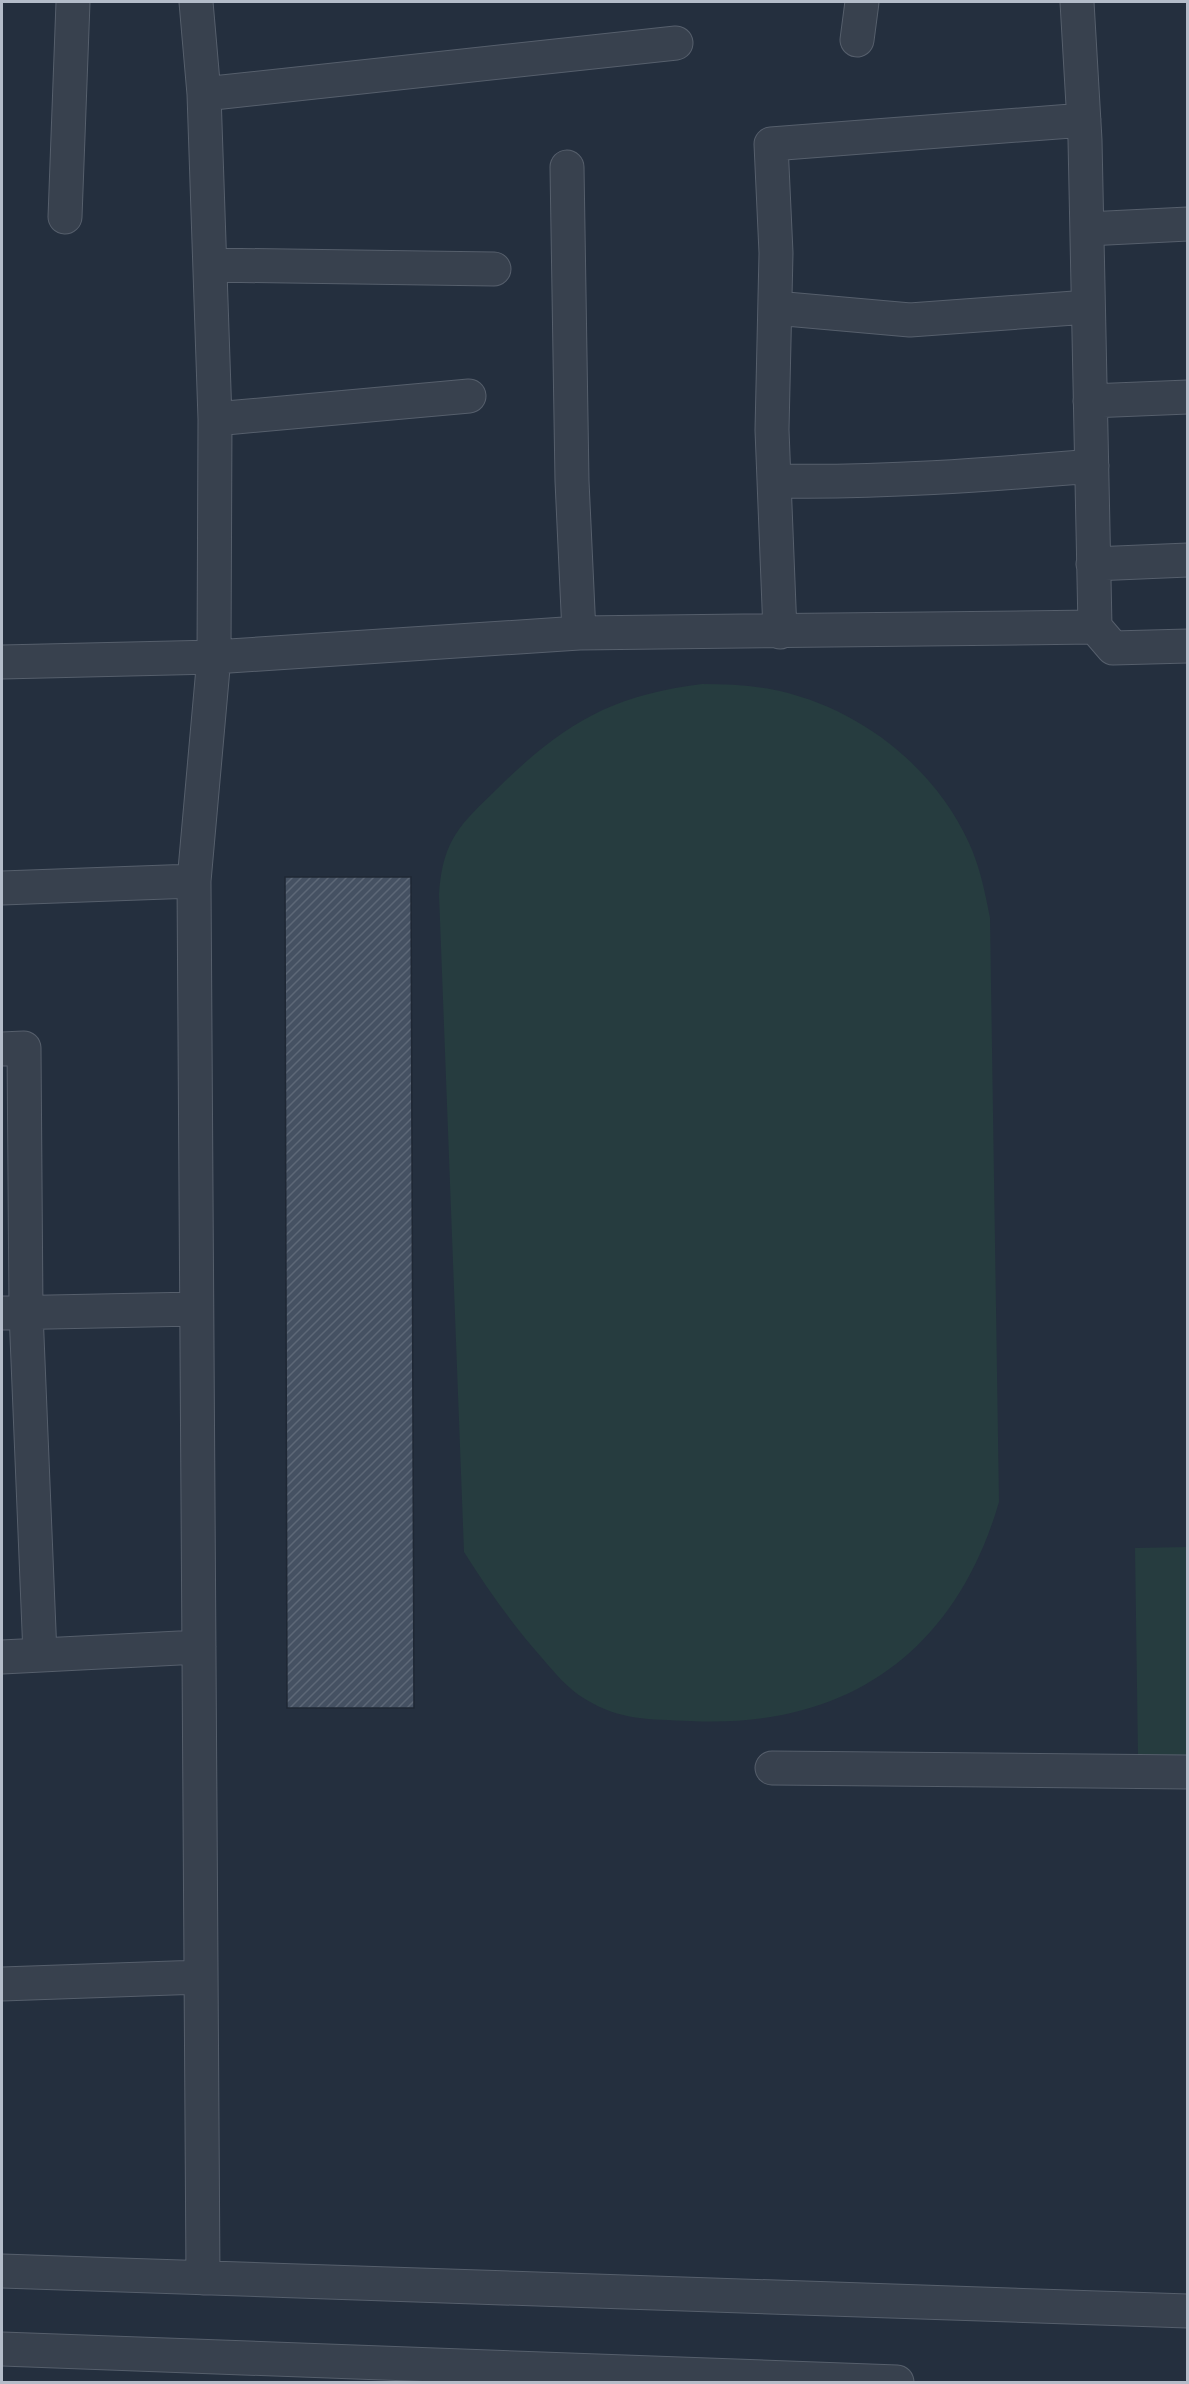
<svg xmlns="http://www.w3.org/2000/svg" width="1189" height="2384" font-family="Commissioner,sans-serif">
  <style>
    .grass { fill: #263c3f }
    .building { fill: url(#building-hatch); stroke: #1f2835; stroke-width: 1.5 }
    .lines { fill: none; stroke-linecap: round; stroke-linejoin: round }
    .minor-casing { stroke: #565f6c; stroke-width: 35 }
    .minor { stroke: #38414e; stroke-width: 33 }
  </style>
  <defs>
    <pattern id="building-hatch" width="6" height="6" patternUnits="userSpaceOnUse" patternTransform="scale(1.5)"><rect width="6" height="6" fill="#455162"/><path d="M-1 1l2-2M0 6l6-6M5 7l2-2" fill="none" stroke="#5d6877"/></pattern>
  </defs>
  <rect width="100%" height="100%" fill="#242f3e"/>
  <path class="grass" d="M702 684C725 684 747 685 770 689 855 705 933 764 969 843 980 867 985 892 990 918L999 1502C955 1653 846 1729 690 1721 649 1719 621 1721 585 1699 568 1689 555 1673 542 1658 513 1625 488 1590 464 1552L439 894C443 838 461 824 499 787 563 724 612 695 702 684Z
    M1187 1547V1756L1138 1757 1135 1548Z"/>
  <path class="building" d="M285 877H411L414 1708H287Z"/>
  <g class="lines">
    <defs>
      <path id="minor" d="M196 2 204 94 215 419 214 657 194 881 203 2278
        M857 40 862 2
        M204 94 676 43
        M567 167 572 481 579 633
        M65 217 73 2
        M1087 229 1188 224
        M210 265 494 269
        M775 308 910 320 1088 307
        M1090 401 1188 397
        M215 419 469 396
        M774 481C880 483 986 475 1092 466
        M1093 564 1188 560
        M1095 627 1113 648 1188 646
        M780 632 772 430 776 253 771 144 1084 120
        M2 662 214 657 579 633 1095 627 1085 140 1077 2
        M2 888 194 881
        M2 1049 24 1048 26 1312 40 1655
        M2 1313 196 1309
        M2 1657 199 1647
        M772 1768 1188 1772
        M2 1984 201 1977
        M2 2271 1188 2311
        M2 2349 897 2382"/>
    </defs>
    <use href="#minor" class="minor-casing"/>
    <use href="#minor" class="minor"/>
  </g>
  <rect width="1189" height="2384" fill="none" stroke="#b4bcc9" stroke-width="6"/>
</svg>
